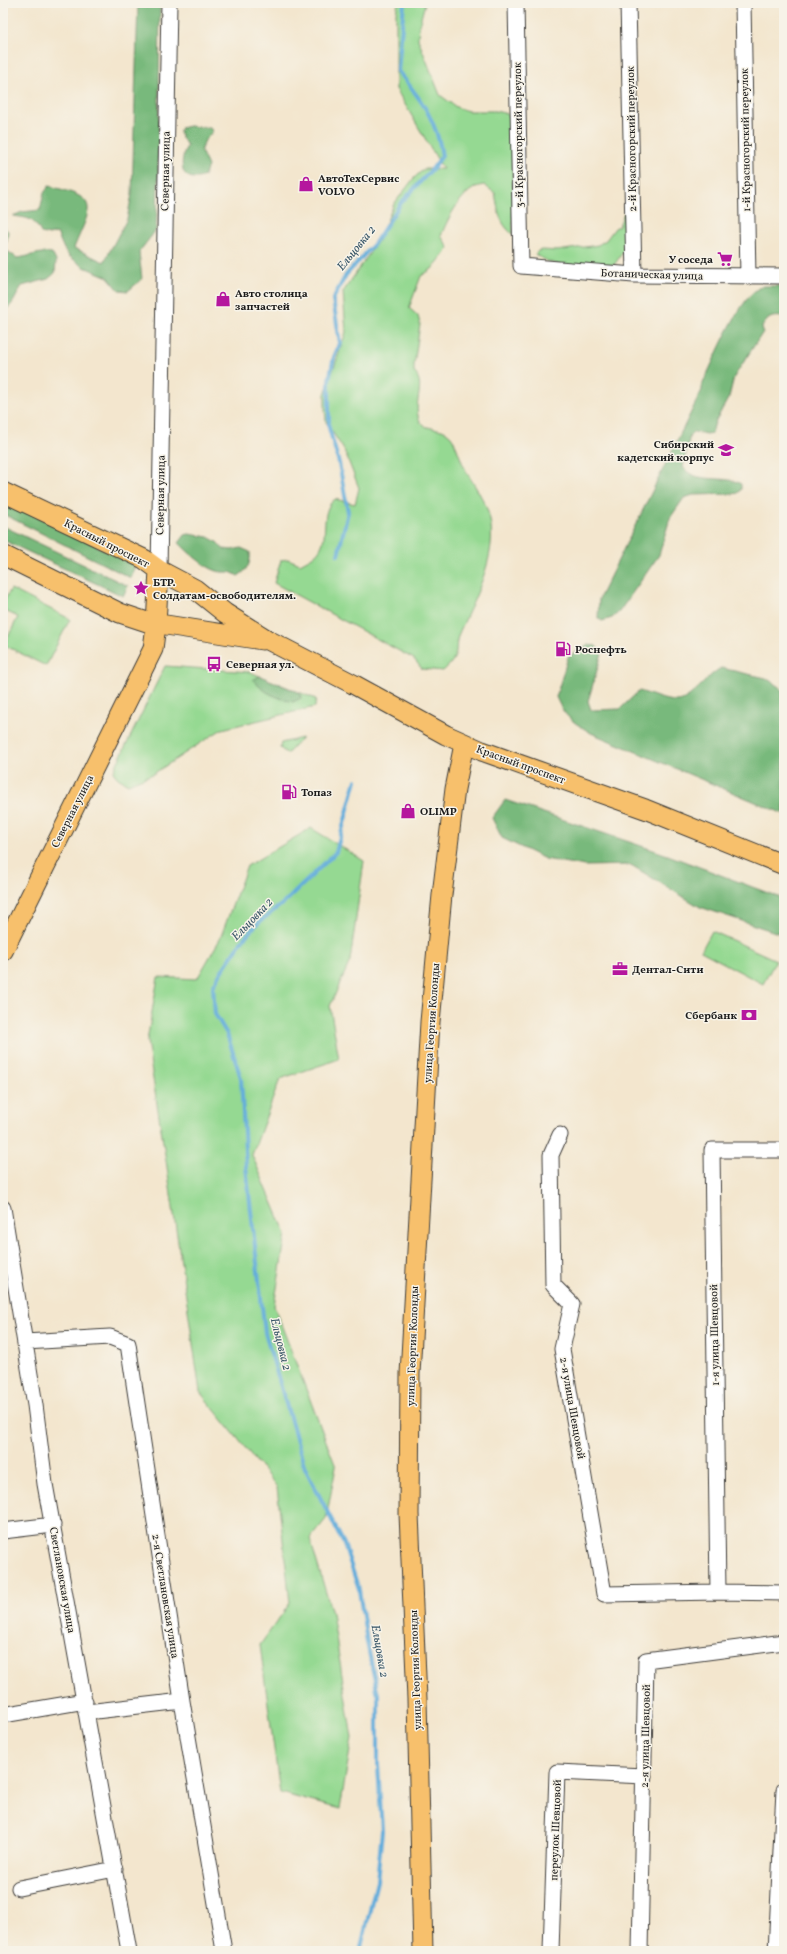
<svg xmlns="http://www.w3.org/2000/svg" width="787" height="1954" font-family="Vollkorn,serif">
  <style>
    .green { fill: #95d992; stroke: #587a57 }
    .forest { fill: #78b97c; stroke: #4a6a4c }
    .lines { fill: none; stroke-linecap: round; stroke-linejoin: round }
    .stream { stroke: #63addb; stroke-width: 4 }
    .minor-casing { stroke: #3c3a37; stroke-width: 17 }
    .major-casing { stroke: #3c3a37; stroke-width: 21 }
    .minor { stroke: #fff; stroke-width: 15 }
    .major { stroke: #f7c06c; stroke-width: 19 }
    .labels { text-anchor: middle; stroke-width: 3; stroke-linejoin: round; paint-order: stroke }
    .street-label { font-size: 11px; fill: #1c1c1c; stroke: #f7f3e8 }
    .poi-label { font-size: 11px; font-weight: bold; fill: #1c1c1c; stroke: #f7f3e8; text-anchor: start }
    .water-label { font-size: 12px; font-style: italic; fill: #385668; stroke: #f7f3e8 }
  </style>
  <rect width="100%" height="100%" fill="#f7f3e8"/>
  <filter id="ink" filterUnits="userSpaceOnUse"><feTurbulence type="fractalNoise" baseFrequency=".025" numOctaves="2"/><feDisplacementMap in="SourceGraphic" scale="8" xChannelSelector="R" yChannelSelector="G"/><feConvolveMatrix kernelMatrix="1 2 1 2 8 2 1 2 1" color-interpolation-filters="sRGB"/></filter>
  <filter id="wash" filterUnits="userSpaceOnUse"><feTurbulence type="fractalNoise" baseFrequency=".012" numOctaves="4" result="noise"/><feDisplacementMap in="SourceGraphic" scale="16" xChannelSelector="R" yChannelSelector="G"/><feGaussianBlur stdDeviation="0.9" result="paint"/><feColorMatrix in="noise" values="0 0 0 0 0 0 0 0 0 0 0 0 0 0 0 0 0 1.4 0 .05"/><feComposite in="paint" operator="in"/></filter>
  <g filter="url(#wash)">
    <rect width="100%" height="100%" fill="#f3e6ce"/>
    <path class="green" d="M398 3H425L419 26 418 39 440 95 456 107 468 111H495L508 114 513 127V235C498 221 499 213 495 193L484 185C463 187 448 218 441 236L449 248 432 269 421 276 409 308 418 316 420 324 414 365V372C428 386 410 405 421 423 427 431 441 425 451 436 455 441 461 461 465 469 472 482 482 496 487 509 502 549 476 595 460 631 452 649 463 654 443 671L422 669 414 659 274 583 281 560 288 559 300 564C305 561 312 558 316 554 332 539 317 513 335 499L355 504 359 488 344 450 326 422 325 408V394L346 332 343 292 378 241 394 204 414 178 424 169H443L396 89V12Z
      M624 213H630C631 236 628 246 614 265 586 268 559 271 535 254L538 251 542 250 557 251 598 245 606 240 615 228 619 226Z
      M11 589 70 619 46 666 4 645 18 617 3 610V603Z
      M165 666 250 672 316 699 315 707 222 729 153 774 128 784 118 778 113 772Z
      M302 738 287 754 280 748 281 743Z
      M311 828 364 861 350 961 330 1006 339 1059 280 1079 252 1155 286 1234 274 1306 336 1467 326 1519 310 1539 332 1613 352 1738 340 1809 280 1793 260 1645 290 1603 277 1487 200 1392 167 1167 147 1041 158 977 197 979 220 939 247 866Z
      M712 931 776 960 763 984 701 951Z"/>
    <path class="forest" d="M138 3H160L158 186 156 230 139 252 142 279 128 291 119 290 108 277 84 267 69 256 64 249 57 233 49 235 41 233C34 218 28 218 13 216L22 212 40 210 44 193 49 186C102 199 91 206 74 248L104 262 127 219 132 194Z
      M189 126 210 128 213 131 205 140 201 151 208 166 204 176C200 178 199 178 195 178 178 178 181 157 187 146L179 132 181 128Z
      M3 226 8 231 7 240 3 248 17 258C29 257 40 251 52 253L56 261 55 273 48 279 22 286C16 294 14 307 3 310Z
      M763 286H784V317C772 316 769 316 762 327L763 332 734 377 729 397 715 422 712 433 707 434 693 432 690 435 683 467C696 485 725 474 741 484V489L738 493 733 494 693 495 684 498 670 518 659 555 619 612 612 618 602 621 598 618 599 599 702 390V385C713 363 741 292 763 286Z
      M3 499 135 565 131 578 3 514Z
      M3 526 128 586 123 596 3 540Z
      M189 534 208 537 217 542 223 549 232 550 241 548 250 552C251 563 248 570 238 576 227 569 227 574 217 571 204 567 188 552 179 543L185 535Z
      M587 645 596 646 602 653 588 701 591 710 620 709 639 691C651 694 664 701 676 701 690 702 707 675 721 668L766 678 782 689 784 704V814L591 733C572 721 565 718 556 697L568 657Z
      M260 676 300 693 301 698 293 702C277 698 264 693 253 680Z
      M505 800 665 854 784 899V935L700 907 631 865 585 866 545 859 502 838 492 818Z"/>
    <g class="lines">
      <path class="stream" d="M338 555 348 512 339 463 329 428V380L334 357 340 343 333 299 346 275 374 244 401 203 433 168 442 156C437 120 420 98 398 71L404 3
        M356 780 336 852 286 901 258 923 244 938 221 972 213 987 215 1014 227 1034 241 1078 246 1167 265 1333 305 1468 344 1544 359 1590 367 1642 378 1695V1765L382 1831 377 1881 360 1951"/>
    </g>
  </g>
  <g filter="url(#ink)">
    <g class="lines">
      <defs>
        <path id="minor" d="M516 3 521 266 634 275 784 276
          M628 3 634 275
          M743 3 748 277
          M159 570 169 3
          M560 1135 551 1155 553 1285 572 1304 562 1349 604 1594 718 1592 784 1593
          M3 1208 35 1405 45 1484 129 1951
          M25 1342 110 1337 128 1344 182 1701 224 1951
          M3 1531 53 1525
          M718 1592 712 1150H784
          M87 1712 182 1701
          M3 1715 85 1701
          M19 1888 115 1869
          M551 1951 557 1772 644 1776
          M640 1951 646 1660 784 1642
          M776 1951 784 1790"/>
        <path id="major" d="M3 492 144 559 159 570 195 589 225 613 268 640 353 684 446 735 482 751 645 809 784 865
          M3 555 120 613 147 622 262 640
          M3 951 153 649 156 625 159 570
          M423 1951 417 1699 409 1514 410 1374 430 1022 442 895 455 789 464 744"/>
      </defs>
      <use href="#minor" class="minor-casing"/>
      <use href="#major" class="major-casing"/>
      <use href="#minor" class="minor"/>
      <use href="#major" class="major"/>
    </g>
  </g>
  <defs>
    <symbol id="shop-bare" viewBox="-9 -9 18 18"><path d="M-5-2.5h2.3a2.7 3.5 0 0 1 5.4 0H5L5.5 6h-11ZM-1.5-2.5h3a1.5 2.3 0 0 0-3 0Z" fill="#b5179e" stroke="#f7f3e8" stroke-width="2.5" paint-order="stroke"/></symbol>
    <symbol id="supermarket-bare" viewBox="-9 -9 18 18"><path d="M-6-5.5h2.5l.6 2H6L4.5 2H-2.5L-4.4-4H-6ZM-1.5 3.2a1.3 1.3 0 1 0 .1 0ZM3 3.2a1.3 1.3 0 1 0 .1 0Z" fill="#b5179e" stroke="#f7f3e8" stroke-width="2.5" paint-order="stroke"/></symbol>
    <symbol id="school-bare" viewBox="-9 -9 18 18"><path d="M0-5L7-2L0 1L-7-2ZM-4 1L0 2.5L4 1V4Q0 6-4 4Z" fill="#b5179e" stroke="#f7f3e8" stroke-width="2.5" paint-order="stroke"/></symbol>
    <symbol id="sight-bare" viewBox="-9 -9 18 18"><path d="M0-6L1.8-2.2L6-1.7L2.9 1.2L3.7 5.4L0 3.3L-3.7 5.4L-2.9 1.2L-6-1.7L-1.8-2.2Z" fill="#b5179e" stroke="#f7f3e8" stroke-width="2.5" paint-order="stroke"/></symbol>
    <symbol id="fuel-bare" viewBox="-9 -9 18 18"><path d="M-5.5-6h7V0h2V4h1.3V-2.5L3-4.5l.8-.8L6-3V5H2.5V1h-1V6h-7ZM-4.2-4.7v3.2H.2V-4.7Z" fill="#b5179e" stroke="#f7f3e8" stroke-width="2.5" paint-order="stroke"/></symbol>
    <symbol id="bus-bare" viewBox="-9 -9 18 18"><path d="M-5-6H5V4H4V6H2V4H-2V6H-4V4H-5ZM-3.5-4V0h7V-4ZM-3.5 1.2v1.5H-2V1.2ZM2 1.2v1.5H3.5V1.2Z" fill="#b5179e" stroke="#f7f3e8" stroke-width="2.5" paint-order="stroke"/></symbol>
    <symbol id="office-bare" viewBox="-9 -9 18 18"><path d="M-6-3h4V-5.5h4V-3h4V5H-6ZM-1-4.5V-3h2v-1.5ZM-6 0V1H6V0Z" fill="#b5179e" stroke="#f7f3e8" stroke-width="2.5" paint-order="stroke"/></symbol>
    <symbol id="bank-bare" viewBox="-9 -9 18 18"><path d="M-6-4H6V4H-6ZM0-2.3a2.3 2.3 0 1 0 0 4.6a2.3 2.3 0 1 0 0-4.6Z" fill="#b5179e" stroke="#f7f3e8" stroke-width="2.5" paint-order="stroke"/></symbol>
  </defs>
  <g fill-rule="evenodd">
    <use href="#shop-bare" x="295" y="173" width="22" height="22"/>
    <use href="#supermarket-bare" x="714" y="248" width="22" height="22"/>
    <use href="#shop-bare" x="212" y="288" width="22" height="22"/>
    <use href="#school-bare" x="715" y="439" width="22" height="22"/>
    <use href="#sight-bare" x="130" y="577" width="22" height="22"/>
    <use href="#fuel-bare" x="552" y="638" width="22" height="22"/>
    <use href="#bus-bare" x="203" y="653" width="22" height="22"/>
    <use href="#fuel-bare" x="278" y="781" width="22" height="22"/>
    <use href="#shop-bare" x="397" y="800" width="22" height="22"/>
    <use href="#office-bare" x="609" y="958" width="22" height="22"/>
    <use href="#bank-bare" x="738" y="1004" width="22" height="22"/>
  </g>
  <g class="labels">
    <g class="street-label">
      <text transform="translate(518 135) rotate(-91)" y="4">3-й Красногорский переулок</text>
      <text transform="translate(631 139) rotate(-91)" y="4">2-й Красногорский переулок</text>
      <text transform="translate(745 140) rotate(-91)" y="4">1-й Красногорский переулок</text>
      <text transform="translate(165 171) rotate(-89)" y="4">Северная улица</text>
      <text transform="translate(652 274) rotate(2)" y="4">Ботаническая улица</text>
      <text transform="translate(160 495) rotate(-89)" y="4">Северная улица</text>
      <text transform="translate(107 543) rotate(27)" y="4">Красный проспект</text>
      <text transform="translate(521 764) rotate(20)" y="4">Красный проспект</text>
      <text transform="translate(72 811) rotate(-63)" y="4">Северная улица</text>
      <text transform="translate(431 1023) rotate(-86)" y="4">улица Георгия Колонды</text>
      <text transform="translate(714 1335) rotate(-91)" y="4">1-я улица Шевцовой</text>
      <text transform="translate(412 1346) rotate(-88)" y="4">улица Георгия Колонды</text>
      <text transform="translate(573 1408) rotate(80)" y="4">2-я улица Шевцовой</text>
      <text transform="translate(63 1580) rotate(80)" y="4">Светлановская улица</text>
      <text transform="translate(166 1596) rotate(81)" y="4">2-я Светлановская улица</text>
      <text transform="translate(415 1670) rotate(-92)" y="4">улица Георгия Колонды</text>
      <text transform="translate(645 1736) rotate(-89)" y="4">2-я улица Шевцовой</text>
      <text transform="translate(555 1830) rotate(-88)" y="4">переулок Шевцовой</text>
    </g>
    <g class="poi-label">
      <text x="318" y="182">АвтоТехСервис<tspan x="318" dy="13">VOLVO</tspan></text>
      <text x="713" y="263" text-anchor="end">У соседа</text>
      <text x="235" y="297">Авто столица<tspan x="235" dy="13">запчастей</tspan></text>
      <text x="714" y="448" text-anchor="end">Сибирский<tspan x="714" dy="13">кадетский корпус</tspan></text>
      <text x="153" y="586">БТР.<tspan x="153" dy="13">Солдатам-освободителям.</tspan></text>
      <text x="575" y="653">Роснефть</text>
      <text x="226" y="668">Северная ул.</text>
      <text x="301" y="796">Топаз</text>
      <text x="420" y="815">OLIMP</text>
      <text x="632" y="973">Дентал-Сити</text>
      <text x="737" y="1019" text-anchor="end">Сбербанк</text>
    </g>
    <g class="water-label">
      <text transform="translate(356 248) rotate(-51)" y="4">Ельцовка 2</text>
      <text transform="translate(252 919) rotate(-46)" y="4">Ельцовка 2</text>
      <text transform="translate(281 1344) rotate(76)" y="4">Ельцовка 2</text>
      <text transform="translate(380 1651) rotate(80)" y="4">Ельцовка 2</text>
    </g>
  </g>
  <rect width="787" height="1954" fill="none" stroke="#f7f3e8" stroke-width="16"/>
</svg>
